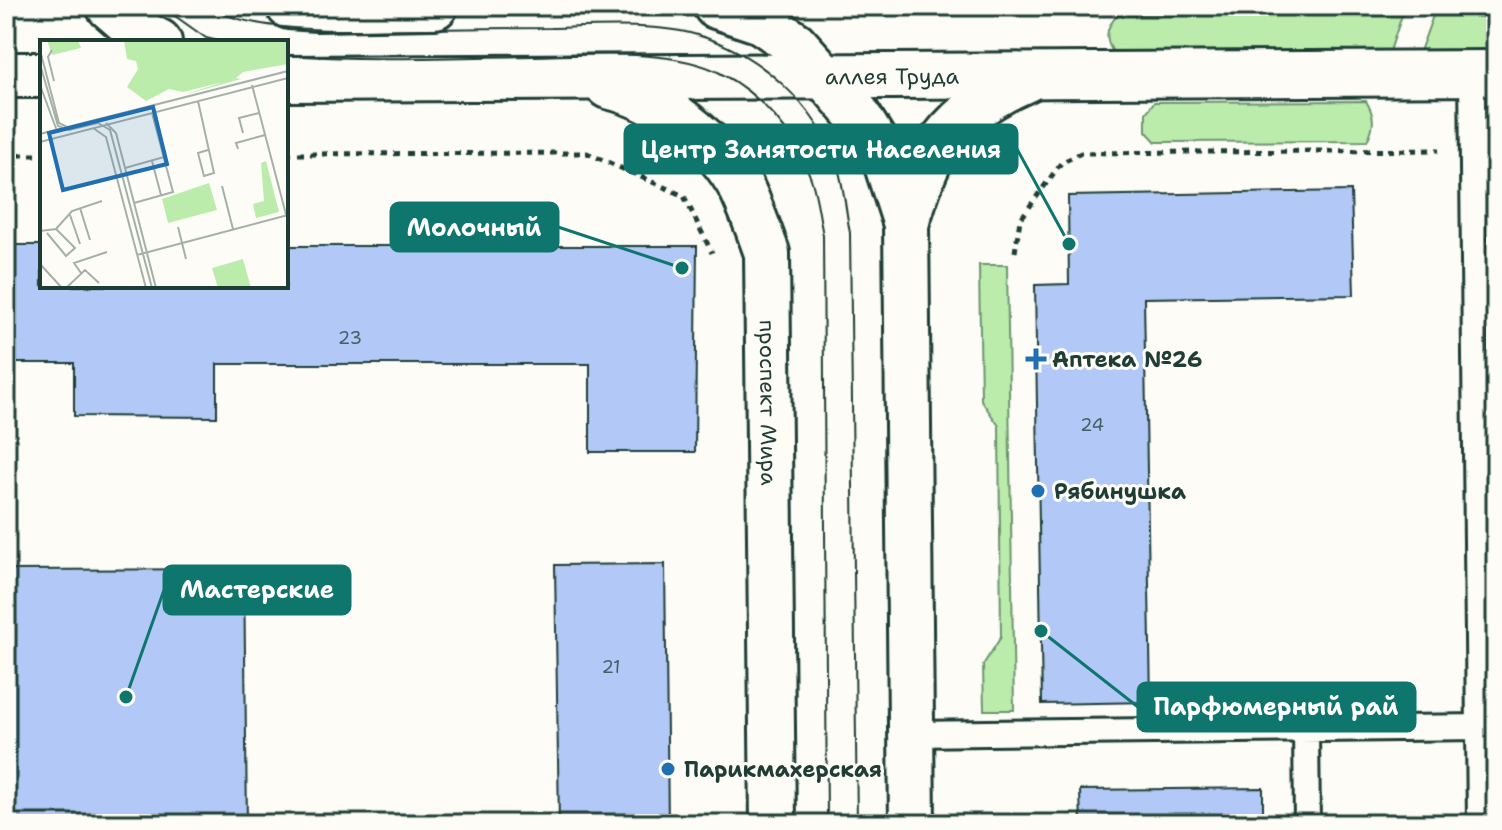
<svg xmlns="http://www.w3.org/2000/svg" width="1502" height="830" font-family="'Shantell Sans',sans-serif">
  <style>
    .green { fill: #bbecac; stroke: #6d9470; stroke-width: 2 }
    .building { fill: #b2c8f6; stroke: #1f3d34; stroke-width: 2 }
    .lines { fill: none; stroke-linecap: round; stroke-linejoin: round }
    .service-casing { stroke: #1f3d34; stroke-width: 30 }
    .secondary-casing { stroke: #1f3d34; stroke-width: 50 }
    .path { stroke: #1f3d34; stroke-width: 5; stroke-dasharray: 6 6; stroke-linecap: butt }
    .service { stroke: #fdfcf7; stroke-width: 24 }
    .secondary { stroke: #fdfcf7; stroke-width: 44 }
    .tram { stroke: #1f3d34; stroke-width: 2 }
    .poi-dot { fill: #1f6fb2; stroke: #fdfcf7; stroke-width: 3 }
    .labels { text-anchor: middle; stroke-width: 6; stroke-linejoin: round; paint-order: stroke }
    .number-label { font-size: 18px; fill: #446064 }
    .street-label { font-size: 22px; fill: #1f3d34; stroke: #fdfcf7 }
    .poi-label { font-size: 22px; font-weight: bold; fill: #1f3d34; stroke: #fdfcf7; text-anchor: start }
    .inset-road { fill: none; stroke: #a4b0a9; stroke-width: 2 }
    .view { fill: #1f6fb2; fill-opacity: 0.15; stroke: #1f6fb2; stroke-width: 4 }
    .inset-edge { fill: none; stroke: #1f3d34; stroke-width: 4 }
    .leader { fill: none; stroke: #0f766e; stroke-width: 3 }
    .callout-dot { fill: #0f766e; stroke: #fdfcf7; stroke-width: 3 }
    .callout { fill: #0f766e; stroke: #0f766e; stroke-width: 3 }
    .callout-label { font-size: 24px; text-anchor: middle; font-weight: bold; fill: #fff }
  </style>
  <rect width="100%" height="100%" fill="#fdfcf7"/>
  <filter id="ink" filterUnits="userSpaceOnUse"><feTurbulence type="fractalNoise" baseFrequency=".0125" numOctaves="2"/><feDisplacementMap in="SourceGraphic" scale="16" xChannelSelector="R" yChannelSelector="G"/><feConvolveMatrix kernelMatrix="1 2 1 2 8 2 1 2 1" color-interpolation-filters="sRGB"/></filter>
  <g filter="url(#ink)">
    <path class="green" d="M1403 12 1389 54 1118 58C1105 44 1103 29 1118 15Z
      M1496 12V53L1419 54 1434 13Z
      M1366 101C1375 116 1375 125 1367 141L1156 142 1146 131V113L1154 102Z
      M979 265H1007L1014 710H984L983 665 1001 637 999 426 981 400Z"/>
    <path class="building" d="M1351 191 1354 295 1144 298 1151 702 1042 704 1035 285 1069 284 1068 196Z
      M6 245H42V286H286V246H697L695 452H590V364H217V417L74 416V363H6Z
      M665 564 668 824H559L555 565Z
      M244 569 247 824H6V570Z
      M1263 788V824H1081L1080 790Z"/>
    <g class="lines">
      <defs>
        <path id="service" d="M1472 73 1480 824
          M1306 729 1307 824
          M911 734 1479 727"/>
        <g id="secondary">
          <path d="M109 6 138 31 159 42"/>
          <path d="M289 6 317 8 435 6"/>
          <path d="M716 6 761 21 795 44 825 77 857 114 885 159 906 224 912 824"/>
          <path d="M6 75H42"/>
          <path id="s1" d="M286 79 1496 73"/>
          <path id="s2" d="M608 86C662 99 716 140 742 189 752 210 759 231 767 253L773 824"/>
          <path d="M906 224C914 201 921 173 934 153 956 117 989 95 1027 79"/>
        </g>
      </defs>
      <use href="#service" class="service-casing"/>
      <use href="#secondary" class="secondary-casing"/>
      <path class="path" d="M286 154 587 153 684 196 712 253
        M6 155H42
        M1015 252 1020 220 1061 163 1081 153 1439 150"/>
      <use href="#service" class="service"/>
      <use href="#secondary" class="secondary"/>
      <path class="tram" d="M161 6 206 38 222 42
        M209 6C242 29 317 30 357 30 422 29 487 28 551 28 594 27 656 23 697 35 759 53 817 105 838 168 844 188 846 212 850 233L857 824
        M286 55C369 61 452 57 535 56 588 55 672 48 720 73 760 94 795 133 810 176 817 194 819 216 823 235L827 824"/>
    </g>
  </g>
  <g class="poi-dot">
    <path d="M1032 347h8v8h8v8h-8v8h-8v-8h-8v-8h8z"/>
    <circle cx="1038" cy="491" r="8"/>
    <circle cx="668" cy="769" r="8"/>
  </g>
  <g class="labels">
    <g class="number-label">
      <text x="350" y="344">23</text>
      <text x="1092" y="431">24</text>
      <text x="611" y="673">21</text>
    </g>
    <g class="street-label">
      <text dy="8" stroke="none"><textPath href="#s1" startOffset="606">аллея Труда</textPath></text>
      <text dy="8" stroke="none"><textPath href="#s2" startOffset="392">проспект Мира</textPath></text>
    </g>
    <g class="poi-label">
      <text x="1052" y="367">Аптека №26</text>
      <text x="1054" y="499">Рябинушка</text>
      <text x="684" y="777">Парикмахерская</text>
    </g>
  </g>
  <g transform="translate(40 40)">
    <rect width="248" height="248" fill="#fdfcf7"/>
    <path d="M7 0H38L41 8 12 15ZM84 0H248V24L203 32 196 38 201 39 144 55 183 42 143 52 129 49 106 61 87 47 98 29 96 21 87 19ZM226 121 239 172 216 178 213 164 224 161 221 123ZM169 143 177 170 128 183 122 159ZM203 219 211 248H178L172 228Z" fill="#bbecac"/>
    <path class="inset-road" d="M0 10 19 83 29 88M12 10 8 17 14 41M0 24 18 86 29 90 58 83 70 90 112 248M0 45 17 91M212 45 248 182M158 61 174 133 164 136 158 113 168 110M66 83 76 93 116 248M53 88 66 97 106 248M203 93 199 78 219 73M0 94 248 31M0 102 248 38M198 109 196 103 225 95M112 121 121 155M85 128 124 117M182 146 193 189M94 163 133 152 112 73M40 168 50 200M30 175 40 204M138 187 146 219M0 191 16 189 32 171 62 161M7 193 26 216 35 208 16 189M97 215 248 175M0 224 22 248M41 233 34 223 67 212M26 248 45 230 59 243"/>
    <path class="view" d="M113 67 127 124 23 150 9 93Z"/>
    <rect width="248" height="248" class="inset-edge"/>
  </g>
  <path class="leader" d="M1069 244L1017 149M682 268L558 227M126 697L164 590M1041 631L1138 707"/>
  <g class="callout-dot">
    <circle cx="1069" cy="244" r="8"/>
    <circle cx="682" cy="268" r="8"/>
    <circle cx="126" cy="697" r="8"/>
    <circle cx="1041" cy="631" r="8"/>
  </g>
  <g class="callout">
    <rect x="625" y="125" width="392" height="48" rx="8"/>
    <rect x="391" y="203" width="167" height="48" rx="8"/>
    <rect x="164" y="566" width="186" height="48" rx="8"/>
    <rect x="1138" y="683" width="277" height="48" rx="8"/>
  </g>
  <g class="callout-label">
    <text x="821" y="158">Центр Занятости Населения</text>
    <text x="474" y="236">Молочный</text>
    <text x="257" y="598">Мастерские</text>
    <text x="1276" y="715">Парфюмерный рай</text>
  </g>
  <rect width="1502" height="830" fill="none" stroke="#fdfcf7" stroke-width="32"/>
  <rect x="16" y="16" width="1470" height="798" fill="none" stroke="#1f3d34" stroke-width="3" filter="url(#ink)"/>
</svg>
